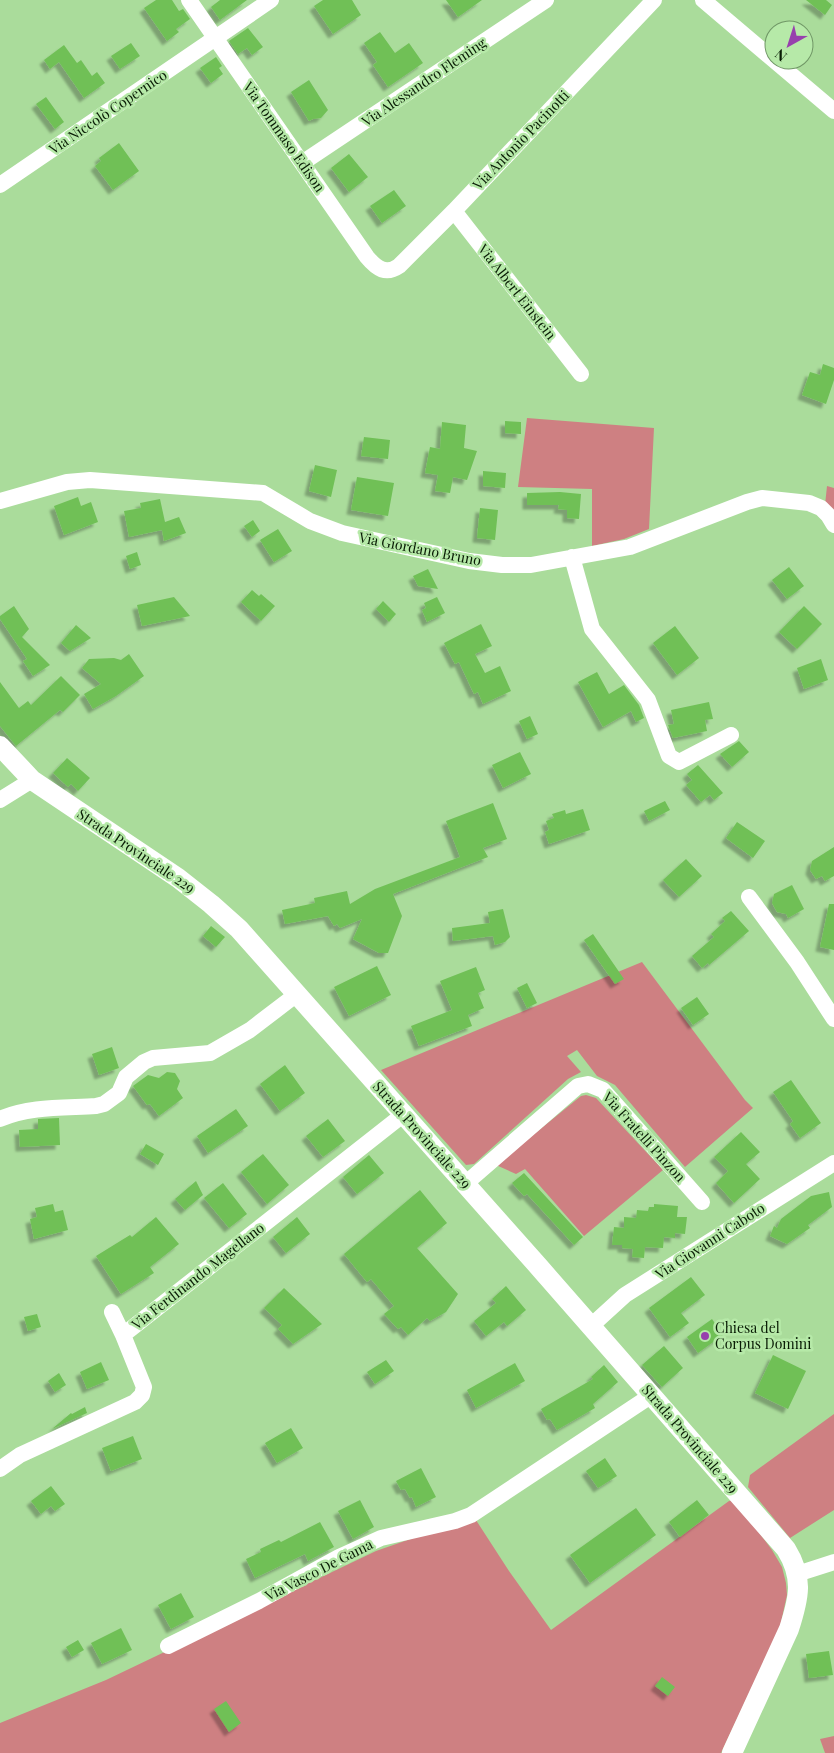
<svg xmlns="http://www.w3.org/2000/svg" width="834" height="1753" font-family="'Playfair Display',serif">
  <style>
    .green { fill: #ce8082 }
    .building { fill: #70c057; filter: url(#shadow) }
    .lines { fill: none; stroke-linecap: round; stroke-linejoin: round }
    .minor { stroke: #fff; stroke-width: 16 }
    .tertiary { stroke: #fff; stroke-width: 20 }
    .poi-dot { fill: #9740ad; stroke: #b6e9a8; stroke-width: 2 }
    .labels { text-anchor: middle; stroke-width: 5; stroke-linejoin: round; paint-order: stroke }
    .street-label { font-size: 14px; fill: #081b04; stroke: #b6e9a8 }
    .poi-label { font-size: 14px; fill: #081b04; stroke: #b6e9a8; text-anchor: start }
  </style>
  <defs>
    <filter id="shadow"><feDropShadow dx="-4.5" dy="4.5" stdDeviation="1" flood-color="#0004"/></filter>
  </defs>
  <rect width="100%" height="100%" fill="#aadc9b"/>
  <path class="green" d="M527 418 654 428 649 529 624 539 592 546V489L518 487Z
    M827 486 834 488V516L825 505Z
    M642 962 745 1100 753 1108 685 1167 615 1085 597 1076 577 1050 567 1056 581 1072 568 1079 474 1164 466 1165 381 1070Z
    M586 1095 596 1098 663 1170 584 1236 525 1169 516 1174 496 1165 581 1096Z
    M834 1414V1510L790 1538 748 1487 750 1475Z
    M735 1500 772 1550 782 1567 786 1583 787 1595 780 1627 721 1753H0V1723L106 1680 376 1551 474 1517 509 1571 551 1630 729 1501Z
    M834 1736V1753H825L820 1739Z"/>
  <path class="building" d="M156 0H172L179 11 183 9 190 19 176 29 179 32 167 41 144 8Z
    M220 0H247L220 20 211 7Z
    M323 0H352L361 15 333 34 314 6Z
    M446 0H482L458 17Z
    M806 0H826L832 5 825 15Z
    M248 28 263 47 252 55 247 48 238 54 229 41Z
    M380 32 395 53 409 43 423 63 388 87 373 65 377 62 364 43Z
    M131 43 140 56 120 69 111 56Z
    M64 45 77 63 81 60 92 76 97 72 105 83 84 98 59 62 50 69 44 60Z
    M216 57 222 66 219 68 223 74 211 83 200 68Z
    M309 80 328 110 321 118 313 119 309 121 291 92Z
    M46 97 64 122 55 129 36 104Z
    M119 143 139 171 113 190 95 166 101 161 99 158Z
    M349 154 368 177 349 192 331 168Z
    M394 190 406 206 382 223 370 206Z
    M823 364 834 368V380L826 404 802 395 810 372 820 375Z
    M505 421 521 422V434L505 433Z
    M442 422 466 425 464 448 477 451 467 480 453 477 450 493 435 491 438 475 425 473 430 447 440 449Z
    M364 437 390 440 388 459 361 456Z
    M315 465 337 470 331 497 309 491Z
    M483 471 506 473 505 488 483 486Z
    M357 477 394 483 388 516 351 510Z
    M560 492 581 494 579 519 567 518V510L558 509 559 505H527V493Z
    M78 497 81 506 91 502 98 522 64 535 54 506Z
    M160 499 165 522 179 517 186 533 164 541 162 530 129 537 124 511 141 508 140 503Z
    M480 508 498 510 495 540 477 538Z
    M253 520 260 531 252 537 244 526Z
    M278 529 292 551 274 562 260 540Z
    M137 552 141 565 130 569 126 556Z
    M789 567 804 586 787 599 772 580Z
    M428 569 438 589 418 586 413 576Z
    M252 590 259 596 261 594 275 606 261 621 241 602Z
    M174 597 190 616 142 626 137 605Z
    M437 597 445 613 427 622 422 610 426 608 424 603Z
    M383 601 396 614 389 622 376 609Z
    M14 606 29 629 22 637 50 665 33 676 23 661 27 659 0 619V616Z
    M804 606 822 624 797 649 779 632Z
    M481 624 492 646 475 654 485 673 500 666 511 691 483 704 478 692 474 694 459 662 455 664 444 643Z
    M76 625 91 638 70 651 61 643Z
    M675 626 699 658 677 675 653 643Z
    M129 654 144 676 116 696 93 709 84 694 101 684 82 668 89 659 114 658 121 660Z
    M821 659 828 680 804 689 797 668Z
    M597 672 609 694 624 685 639 705 644 718 636 722 631 711 603 727 578 682Z
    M61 676 80 695 63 712 60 710 16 746 0 726V682L19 708 28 701 31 705Z
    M709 702 713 719 705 720 707 731 673 738 668 725 674 724 671 710Z
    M530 716 538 734 527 739 519 721Z
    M739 741 749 752 732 767 720 754Z
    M520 752 531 774 503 788 492 765Z
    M67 758 90 778 78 791 71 784 68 787 53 773Z
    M698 765 723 793 714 800 710 795 701 802 686 785 692 780 687 774Z
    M665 801 670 810 649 821 644 811Z
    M493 803 507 839 483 848 488 857 393 894 402 916 388 953H379L353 939 362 919 340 928 337 924 334 926 328 916 285 924 282 910 315 903 314 898 347 891 350 904 375 889 460 857 446 821Z
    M583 809 590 830 549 844 545 832 549 830 546 821 554 818 552 814 565 810 566 814Z
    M737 822 765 841 753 858 726 838Z
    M834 847V876L825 881 822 876 816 879 810 870 812 861Z
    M686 859 702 876 679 897 663 880Z
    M792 885 804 909 788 918 786 914 777 912 772 903 774 894Z
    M829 904H834V950L820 947Z
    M503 909 510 937 505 942 495 945 493 936 453 941 452 928 490 923 488 912Z
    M731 911 749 931 709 965 708 963 702 968 692 956 714 937 711 934 725 921 722 918Z
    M211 926 225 937 216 947 203 936Z
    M593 934 624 979 615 984 584 940Z
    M377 966 391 995 349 1016 334 987Z
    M476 967 485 990 478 993 484 1008 468 1015 472 1026 419 1046 411 1026 452 1010 440 981Z
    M527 983 537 1003 527 1008 517 988Z
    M697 997 709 1014 693 1025 681 1008Z
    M112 1047 119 1068 99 1075 92 1054Z
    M285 1065 305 1093 280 1111 260 1084Z
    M167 1072 175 1073 180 1081 177 1089 183 1098 159 1116 150 1104 147 1105 133 1086 148 1075 159 1078Z
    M791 1080 821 1123 800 1138 790 1124 793 1121 773 1092Z
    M236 1109 248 1126 208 1153 197 1136Z
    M59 1118 60 1145 20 1147 19 1130 38 1129V1119Z
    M328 1119 345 1141 323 1157 306 1136Z
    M741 1132 760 1152 746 1164 760 1179 734 1203 716 1183 728 1171 714 1157Z
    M146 1144 164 1154 158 1165 140 1154Z
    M263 1154 289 1185 267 1204 241 1172Z
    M369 1155 384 1173 357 1194 343 1177Z
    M524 1173 583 1237 574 1245 527 1194 524 1196 512 1183Z
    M196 1181 203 1195 185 1210 175 1199Z
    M223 1183 247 1214 229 1228 204 1198Z
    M420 1190 447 1223 417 1248 458 1294 446 1312 430 1321 427 1318 408 1335 401 1327 398 1329 384 1314 394 1306 371 1279 367 1282 344 1254Z
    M829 1192 832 1207 808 1225 810 1228 787 1244 770 1236 774 1226 777 1228 781 1219 811 1196Z
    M53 1204 55 1212 63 1210 68 1230 34 1239 30 1219 37 1217 35 1208Z
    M654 1204 678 1206 677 1217H687L685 1234 675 1233V1238L664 1237 663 1248 645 1247 644 1258 632 1257 633 1249 622 1248V1245H612L614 1227 624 1228V1217L636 1218 637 1210 648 1211 649 1207H654Z
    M156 1217 179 1244 150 1267 154 1273 121 1294 96 1256 130 1235 132 1237Z
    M297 1217 310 1234 286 1253 273 1237Z
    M691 1277 705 1295 681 1313 689 1323 670 1337 649 1308Z
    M506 1286 526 1310 507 1326 504 1322 486 1336 474 1321 496 1303 492 1299Z
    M284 1288 322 1324 293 1344 278 1329 282 1325 264 1308Z
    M37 1314 41 1327 28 1331 24 1317Z
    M712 1319 723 1335 698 1353 687 1337Z
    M664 1346 683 1368 662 1387 642 1365Z
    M773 1355 806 1371 788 1409 755 1393Z
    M386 1360 394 1371 375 1384 367 1372Z
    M101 1362 109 1380 87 1389 80 1372Z
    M515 1363 525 1381 476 1408 467 1390Z
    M604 1365 618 1382 593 1404 595 1408 557 1430 550 1419 547 1420 541 1409 593 1379 591 1377Z
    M59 1373 66 1385 55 1392 48 1381Z
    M85 1407 87 1413 52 1429 71 1413 72 1414Z
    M291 1428 303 1448 277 1463 265 1443Z
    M133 1436 142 1459 111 1471 102 1448Z
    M605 1458 617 1476 598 1488 586 1471Z
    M421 1468 436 1497 416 1507 412 1497 410 1498 405 1489 401 1490 396 1481Z
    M51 1486 65 1504 55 1511 51 1506 41 1514 31 1501Z
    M360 1500 374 1527 353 1539 338 1511Z
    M697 1500 709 1515 680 1537 669 1522Z
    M636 1508 656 1535 590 1583 570 1555Z
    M320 1522 334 1547 308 1561 305 1554 255 1578 246 1559 261 1552 260 1549 279 1540 281 1542Z
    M181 1593 194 1617 171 1629 158 1605Z
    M121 1628 132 1650 102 1664 91 1643Z
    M78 1640 84 1650 72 1657 66 1647Z
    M829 1651 833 1675 809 1678 806 1654Z
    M662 1677 675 1687 668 1696 655 1686Z
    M226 1701 241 1723 229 1732 214 1709Z"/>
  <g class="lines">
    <path class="minor" d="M189 0 367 257C377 269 386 275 399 266L454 211 654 0
      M703 0 834 111
      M302 163 546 0
      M0 185 271 0
      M454 211 581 374
      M0 501 67 482 90 480 263 493 310 521 342 533 469 561 502 565H531L630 547 747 502 762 498 809 503 821 508 828 515 834 525
      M572 557 592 629 648 700 669 756 679 762 731 735
      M0 800 32 780
      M749 897 797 962 834 1019
      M0 1119C29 1106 65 1108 96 1106L104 1104 119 1093 126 1077 144 1062 153 1058 210 1053 250 1030 297 994
      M465 1184 578 1086 588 1084 603 1090 702 1202
      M112 1312 123 1335
      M591 1326 625 1295 834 1163
      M0 1469 20 1455 135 1402 142 1395 144 1387 123 1335 404 1114
      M797 1574 834 1562
      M168 1646 259 1601 339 1557 381 1538 455 1521 471 1515 652 1395"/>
    <path class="tertiary" d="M0 746 32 780 178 878 211 904 239 929 539 1267 786 1549C804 1578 799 1598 789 1629L732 1753"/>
  </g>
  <circle class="poi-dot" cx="705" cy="1336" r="5"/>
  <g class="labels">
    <g class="street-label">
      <text transform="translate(424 82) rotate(-34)" y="5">Via Alessandro Fleming</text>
      <text transform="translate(108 112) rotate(-34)" y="5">Via Niccolò Copernico</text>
      <text transform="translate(284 137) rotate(55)" y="5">Via Tommaso Edison</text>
      <text transform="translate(521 140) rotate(-46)" y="5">Via Antonio Pacinotti</text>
      <text transform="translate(517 292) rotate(52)" y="5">Via Albert Einstein</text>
      <text transform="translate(420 549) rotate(11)" y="5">Via Giordano Bruno</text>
      <text transform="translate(136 851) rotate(34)" y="5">Strada Provinciale 229</text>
      <text transform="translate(422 1135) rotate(48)" y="5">Strada Provinciale 229</text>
      <text transform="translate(644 1137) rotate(48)" y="5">Via Fratelli Pinzon</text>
      <text transform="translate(710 1241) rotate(-33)" y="5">Via Giovanni Caboto</text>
      <text transform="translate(198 1276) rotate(-38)" y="5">Via Ferdinando Magellano</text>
      <text transform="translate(690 1439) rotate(49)" y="5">Strada Provinciale 229</text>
      <text transform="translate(319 1570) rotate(-27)" y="5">Via Vasco De Gama</text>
    </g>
    <g class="poi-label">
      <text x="715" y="1333">Chiesa del<tspan x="715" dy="16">Corpus Domini</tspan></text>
    </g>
  </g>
  <g transform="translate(789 45) rotate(219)"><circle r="24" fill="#b6e9a8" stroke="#709766"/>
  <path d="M0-4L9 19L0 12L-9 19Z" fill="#9740ad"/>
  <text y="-8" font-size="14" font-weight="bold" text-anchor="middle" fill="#081b04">N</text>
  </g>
</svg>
